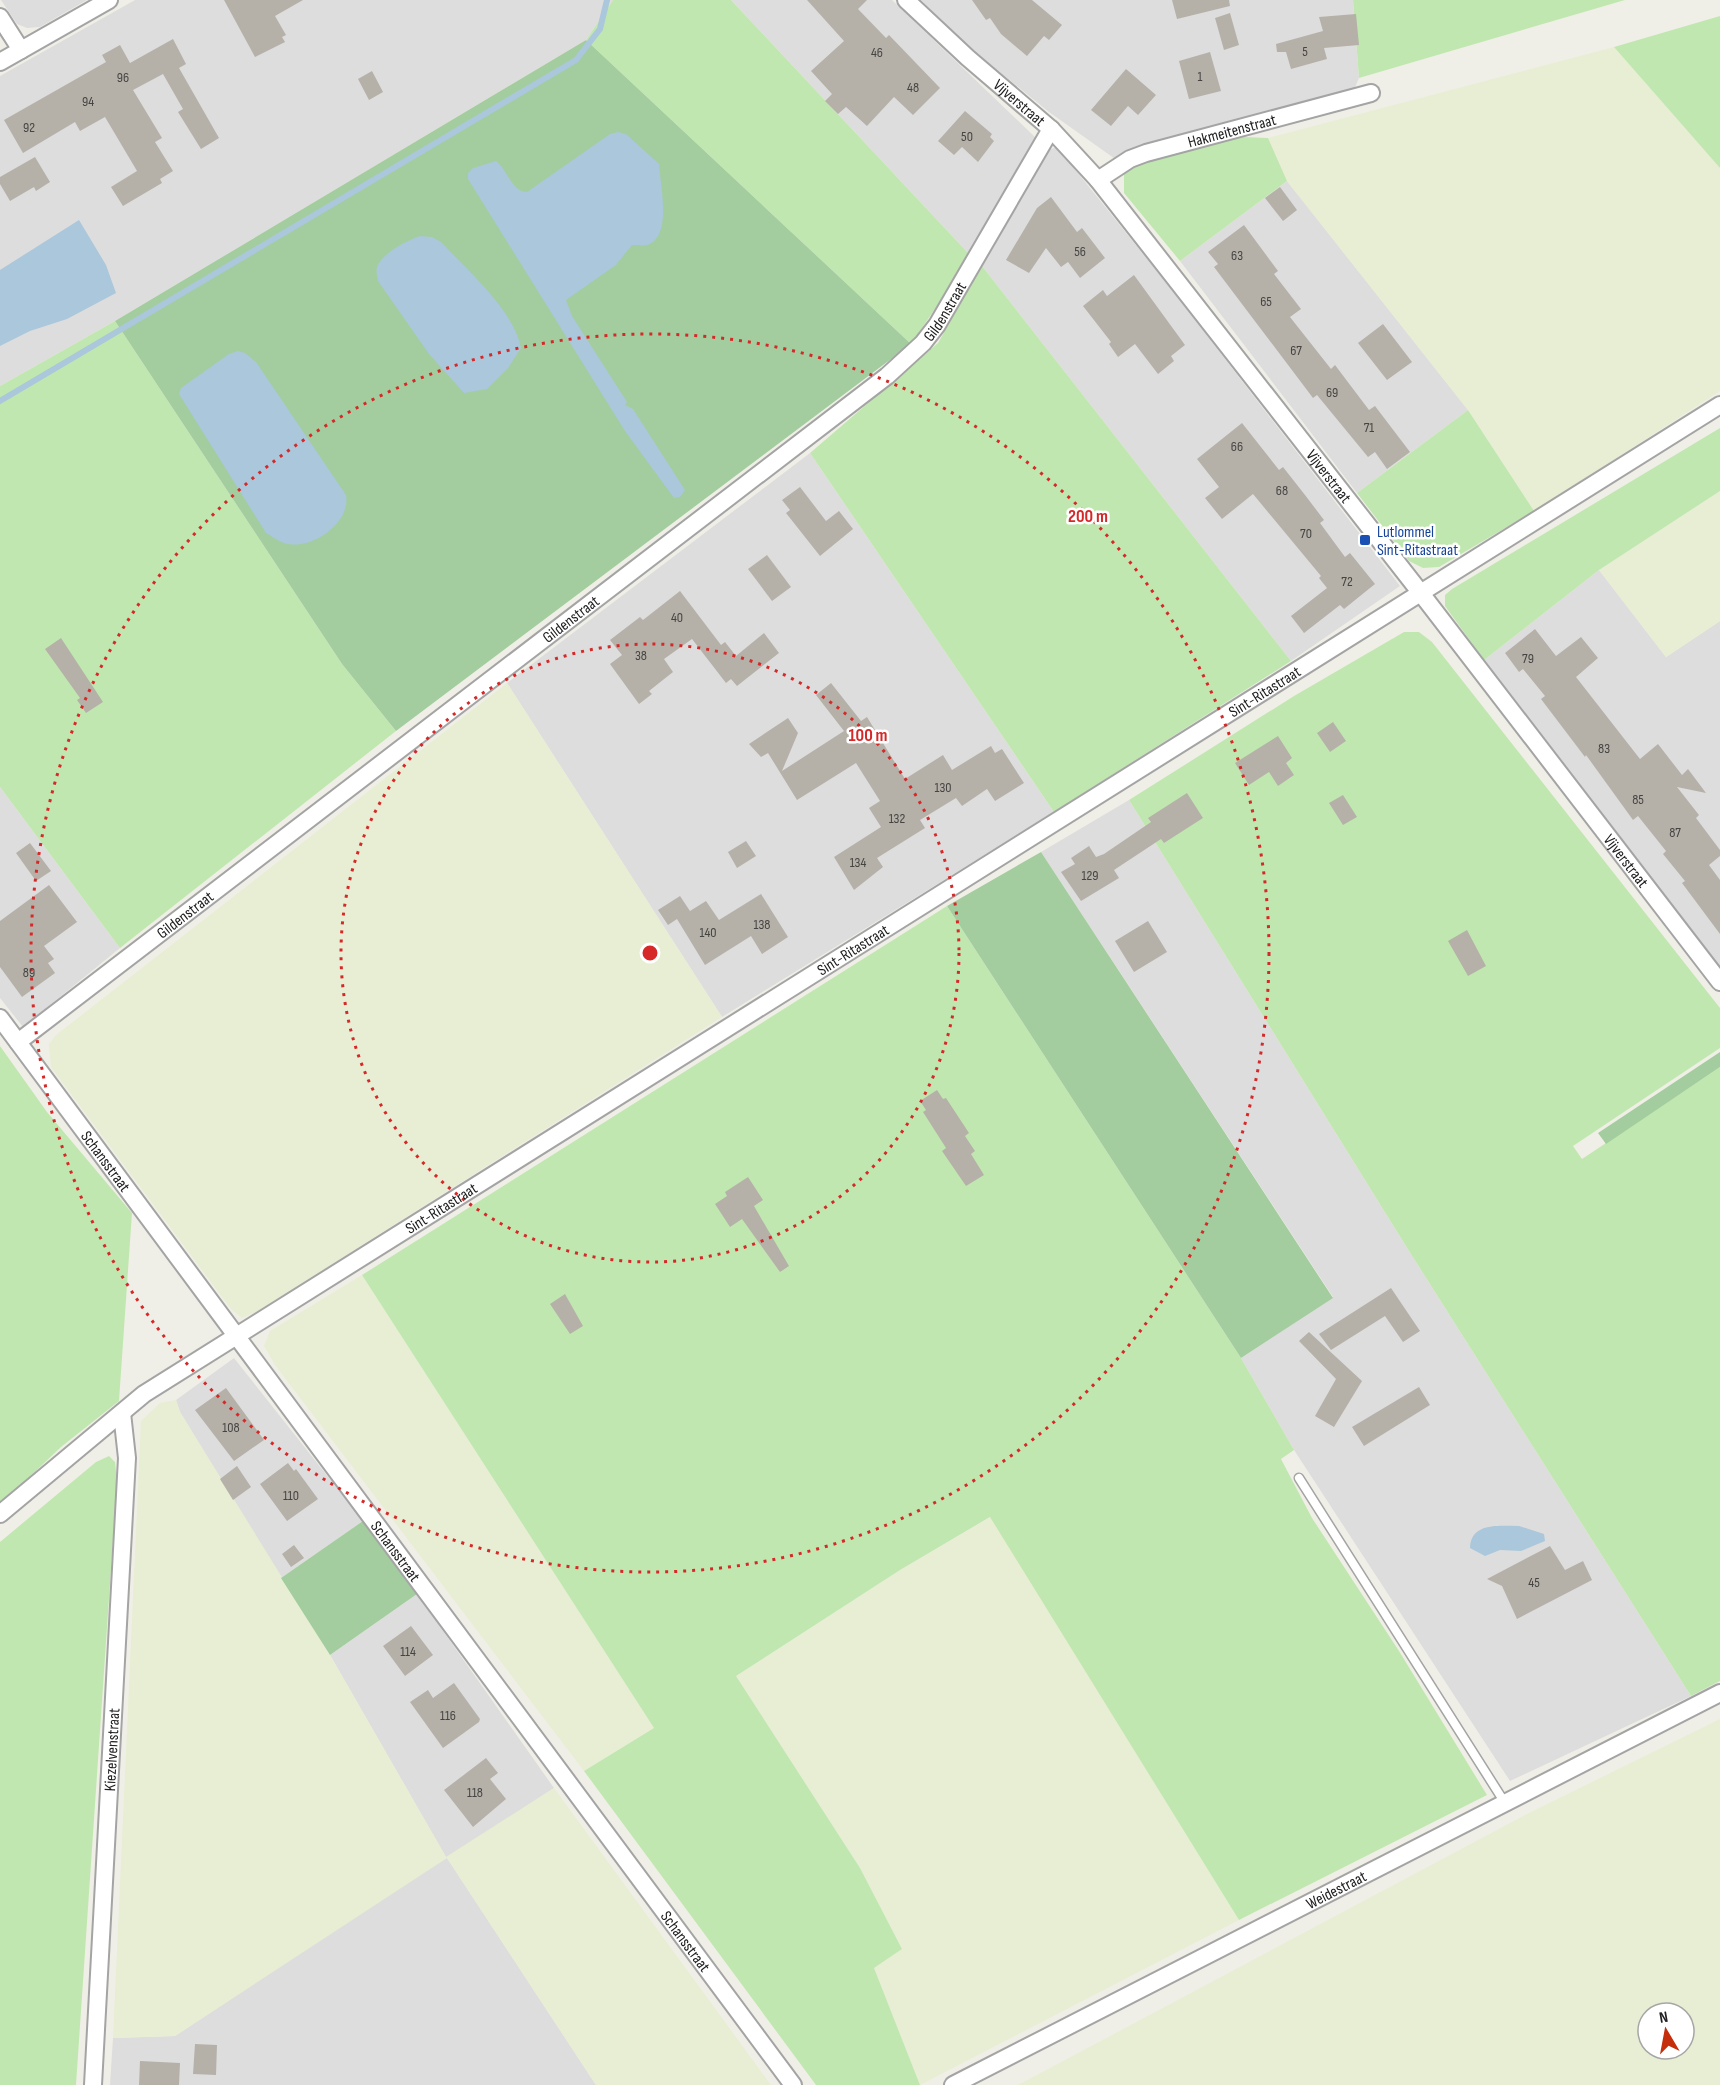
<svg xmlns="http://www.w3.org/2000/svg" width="1720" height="2085" font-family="'Sofia Sans Condensed',sans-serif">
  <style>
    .residential { fill: #dedddd }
    .farmland { fill: #e7eed3; fill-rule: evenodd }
    .grass { fill: #c1e7b0 }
    .forest { fill: #a3cd9e }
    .water { fill: #aac7db }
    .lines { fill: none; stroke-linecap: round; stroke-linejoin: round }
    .stream { stroke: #aac7db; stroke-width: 6 }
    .building { fill: #b5b1a9 }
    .lane-casing { stroke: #a4a4a4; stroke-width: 11 }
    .street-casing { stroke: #a4a4a4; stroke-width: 20 }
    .lane { stroke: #fff; stroke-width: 8 }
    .street { stroke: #fff; stroke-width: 16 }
    .ring { fill: none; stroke: #d62828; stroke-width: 3; stroke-dasharray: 3 6 }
    .transit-dot { fill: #1a4fb4; stroke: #fff; stroke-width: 2 }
    .labels { text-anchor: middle; stroke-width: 5; stroke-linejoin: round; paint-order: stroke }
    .number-label { font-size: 14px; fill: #454442 }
    .street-label { font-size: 16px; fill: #202020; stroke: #fff }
    .transit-label { font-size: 16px; fill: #164399; stroke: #fff; text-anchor: start }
    .centre { fill: #d62828; stroke: #fff; stroke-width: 3 }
    .ring-label { font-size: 18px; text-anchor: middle; font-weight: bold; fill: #d62828; stroke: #fff; stroke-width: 5; stroke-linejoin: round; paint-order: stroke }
  </style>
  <rect width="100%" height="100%" fill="#f0efe7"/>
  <path class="residential" d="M1 0H87L40 27 27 28 17 24Z
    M135 0H613L586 40 115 321 0 386V76Z
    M731 0H892L1036 138 969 254Z
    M921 0H1353L1359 78 1353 92 1118 161 1049 112 969 47Z
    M1057 147 1168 285 1400 586 1291 661 982 266 1044 151Z
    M1287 181 1468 410 1357 493 1180 261Z
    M810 453 1054 812 722 1017 507 683Z
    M1599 570 1666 657 1720 621V966L1484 660Z
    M0 787 120 948 23 1027 0 998Z
    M1129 800 1409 1251 1691 1696 1510 1781 1294 1450 1241 1358 1333 1297 1041 852Z
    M234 1358 363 1521 281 1578 180 1412 176 1400Z
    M417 1594 554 1788 447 1858 596 2085H110L113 2038 175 2036 446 1857 330 1655Z"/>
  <path class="farmland" d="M1614 47 1720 168V391L1534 511 1468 410 1287 181 1268 138Z
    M1720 491V621L1666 657 1599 570Z
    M507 683 722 1017 256 1312 242 1318 231 1309 51 1067 49 1044 56 1035Z
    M362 1275 654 1728 584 1771 275 1365 264 1346 270 1331Z
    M176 1400 180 1412 330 1655 446 1857 554 1788 771 2085H596L447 1858 175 2036 113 2038 141 1421 160 1403Z
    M991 1517 1239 1920 920 2085 874 1968 902 1949 860 1868 736 1676 900 1570Z
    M1720 1719V2085H1018L1529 1813ZM1648 2013H1684V2049H1648Z"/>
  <path class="grass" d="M613 0H731L969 254 941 300 911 344 586 40Z
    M1353 0H1625L1359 78Z
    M1720 16V168L1614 47Z
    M1244 137 1268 138 1287 181 1180 261 1124 193V173L1153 157Z
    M982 266 1291 661 1054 812 810 453 938 343Z
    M115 321 342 664 396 731 120 948 0 787V386Z
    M1468 410 1534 511 1439 567 1423 568 1409 561 1357 493Z
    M1720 428V491L1599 570 1484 660 1445 606V595L1452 589Z
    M1404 632H1419L1432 642 1720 1008V1048L1573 1146 1582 1159 1720 1067V1681L1691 1696 1409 1251 1129 800 1294 696Z
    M947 906 1241 1358 1294 1450 1281 1459 1312 1518 1399 1651 1487 1795 1239 1920 990 1517 900 1570 736 1676 860 1868 902 1949 874 1968 920 2085H816L584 1771 654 1728 362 1275Z
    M0 1046 47 1112 132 1213 119 1401 61 1447 0 1505Z
    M109 1456 115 1462 117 1480 76 2085H0V1542L96 1462Z"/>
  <path class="forest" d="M586 40 911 344 396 731 342 664 115 321Z
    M1041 852 1333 1298 1241 1358 947 906Z
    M1720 1052V1067L1606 1144 1598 1133Z
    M363 1521 417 1594 330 1655 281 1578Z"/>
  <path class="water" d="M618 132 626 134 659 164C660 184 673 237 647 245 643 246 636 245 632 245L616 265 566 300 572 316 627 402 625 405 633 409 685 490 680 497 674 498 625 431 468 179V173L473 168 496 161C507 169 512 192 527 192L610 134Z
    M79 220 106 265 116 293 67 319 30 331 0 346V270Z
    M420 236 432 237 441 242C467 270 514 310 521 348L508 368 487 389 464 393 429 354 378 281C377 276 376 271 377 267 382 253 408 240 420 236Z
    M238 351 245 353 256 362 346 495C351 522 314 549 288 544 281 543 273 537 266 533L179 394 181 388 229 354Z
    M1519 1526 1544 1534 1545 1541 1521 1551 1500 1550 1485 1556 1470 1548C1471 1522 1499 1526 1519 1526Z"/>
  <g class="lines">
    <path class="stream" d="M0 401 576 60 600 29 607 0"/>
  </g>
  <path class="building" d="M224 0H303L275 16 286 35 282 37 285 42 255 57Z
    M807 0H867L858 9 886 38 889 35 940 88 913 115 894 97 867 126 846 107 838 114 825 101 832 94 811 71 844 41Z
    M972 0H1032L1062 25 1049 40 1044 36 1027 56 1001 34 990 18 986 20Z
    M1172 0H1229L1230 6 1177 19Z
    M1230 13 1239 45 1224 50 1215 18Z
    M1356 14 1359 45 1324 48 1327 59 1291 69 1286 52H1277L1276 44 1323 31 1319 17Z
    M173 39 186 64 179 68 219 138 201 149 178 112 183 109 163 74 133 90 162 138 155 142 173 171 160 179 162 183 123 206 111 187 137 171 105 117 80 131 75 122 23 153 4 120 106 62 102 55 120 45 130 63Z
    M1210 52 1221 91 1189 99 1179 61Z
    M1126 69 1156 95 1138 115 1128 106 1111 126 1091 110Z
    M372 71 383 92 369 100 358 79Z
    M965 111 992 134 990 137 994 141 978 162 962 147 954 155 938 141Z
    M35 157 50 182 36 191 34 187 10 201 0 184V177Z
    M1280 187 1297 210 1283 221 1265 198Z
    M1051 197 1077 232 1082 228 1105 258 1080 278 1068 262 1061 267 1046 248 1029 273 1006 260 1037 208Z
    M1244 225 1278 271 1274 274 1301 309 1290 317 1331 369 1335 365 1369 410 1375 406 1410 452 1387 469 1375 452 1368 457 1317 395 1313 398 1214 267 1218 264 1208 252Z
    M1134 275 1185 345 1171 356 1174 361 1158 374 1135 344 1118 357 1109 344 1111 342 1083 306 1103 290 1107 296Z
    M1383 324 1412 362 1387 380 1358 343Z
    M1242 423 1279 470 1283 467 1305 495 1324 520 1320 523 1345 557 1350 553 1375 584 1344 609 1340 605 1304 633 1291 616 1327 588 1319 578 1321 576 1253 494 1222 519 1205 498 1219 487 1197 459Z
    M800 487 826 521 839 511 853 529 820 556 786 513 790 510 782 500Z
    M767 555 791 587 772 601 748 569Z
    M680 591 721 645 725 642 736 656 764 633 779 653 737 686 731 679 726 683 692 639 664 659 673 672 649 691 652 694 639 704 610 664 622 655 610 640 640 617 643 620Z
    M1535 629 1556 656 1581 637 1598 658 1576 677 1640 759 1658 744 1682 775 1688 769 1706 793 1677 787 1699 815 1696 818 1720 850V856L1709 865 1720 880V934L1682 883 1685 881 1663 854 1666 851 1638 816 1633 820 1586 755 1585 757 1541 699 1545 696 1523 669 1519 672 1505 653Z
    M61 638 103 702 86 713 77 700 80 698 45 649Z
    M831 683 861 721 867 717 905 779 943 755 952 770 991 746 995 753 1002 749 1024 783 995 801 987 789 962 806 956 798 920 820 925 828 877 858 883 867 854 890 834 857 881 827 869 808 880 801 856 763 797 800 768 753 761 757 749 744 788 718 798 733 782 771 844 731 816 695Z
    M1333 722 1346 741 1330 752 1317 733Z
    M1278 736 1292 758 1286 763 1294 775 1278 786 1269 772 1249 785 1235 763Z
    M1187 793 1203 818 1164 843 1161 839 1114 870 1119 878 1081 901 1061 872 1075 864 1071 858 1089 846 1096 857 1104 854 1151 822 1148 818Z
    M1343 795 1357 817 1343 825 1329 803Z
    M746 841 756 856 737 868 728 852Z
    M30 843 51 871 36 881 16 853Z
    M49 885 77 922 44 946 54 959 48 963 55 973 22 997 0 967V921Z
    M761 894 788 937 762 954 751 936 705 965 677 919 668 925 658 910 680 896 690 911 706 901 719 920Z
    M1148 921 1167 952 1134 972 1115 941Z
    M1467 930 1486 966 1468 976 1448 941Z
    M937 1090 943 1099 946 1098 969 1133 965 1136 975 1151 971 1154 984 1175 966 1186 942 1151 946 1148 923 1112 926 1110 920 1101Z
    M748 1177 763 1200 754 1206 789 1266 780 1272 742 1219 730 1227 715 1204 727 1196 725 1192Z
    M1391 1288 1420 1331 1403 1342 1385 1316 1331 1350 1319 1334Z
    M565 1294 583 1326 570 1334 550 1304Z
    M1309 1332 1362 1381 1334 1427 1315 1416 1336 1379 1299 1341Z
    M1419 1387 1430 1405 1364 1446 1352 1427Z
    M226 1388 264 1440 234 1461 195 1410Z
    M288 1463 294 1471 296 1469 318 1499 287 1521 260 1484Z
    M237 1466 251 1487 233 1500 220 1479Z
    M294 1545 304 1558 291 1567 282 1554Z
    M1550 1546 1565 1570 1583 1561 1592 1580 1517 1619 1502 1586 1487 1579Z
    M411 1626 433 1655 405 1676 383 1646Z
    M454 1683 480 1719 479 1722 443 1748 410 1702 428 1690 433 1698Z
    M486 1758 498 1773 490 1779 506 1799 473 1827 444 1790Z
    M195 2044 217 2045 216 2075 193 2074Z
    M140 2061 180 2063 179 2085H139Z"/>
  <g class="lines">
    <defs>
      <path id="lane" d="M1299 1478 1505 1803"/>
      <g id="street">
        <path id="s1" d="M906 0 968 58 1051 129 1098 180 1420 592 1720 982"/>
        <path d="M0 17 21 50"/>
        <path d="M0 62 109 0"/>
        <path id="s2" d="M1098 180 1130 159 1146 153 1371 93"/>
        <path id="s3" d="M0 1018 793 2085"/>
        <path id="s4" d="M18 1042 887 376 923 343 937 325 1051 129"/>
        <path id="s5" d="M0 1514 144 1394 1720 405"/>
        <path id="s6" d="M93 2085 127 1458 122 1413"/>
        <path id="s7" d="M953 2085 1720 1693"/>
      </g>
    </defs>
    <use href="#lane" class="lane-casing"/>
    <use href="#street" class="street-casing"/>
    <use href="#lane" class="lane"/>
    <use href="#street" class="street"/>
  </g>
  <g class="ring">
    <circle cx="650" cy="953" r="309"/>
    <circle cx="650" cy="953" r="619"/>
  </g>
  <rect class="transit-dot" x="1359" y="534" width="12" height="12" rx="3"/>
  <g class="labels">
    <g class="number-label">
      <text x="1305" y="56">5</text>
      <text x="877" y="57">46</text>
      <text x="1200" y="81">1</text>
      <text x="123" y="82">96</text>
      <text x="913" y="92">48</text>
      <text x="88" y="106">94</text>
      <text x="29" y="132">92</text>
      <text x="967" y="141">50</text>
      <text x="1080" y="256">56</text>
      <text x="1237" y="260">63</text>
      <text x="1266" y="306">65</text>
      <text x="1296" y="355">67</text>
      <text x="1332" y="397">69</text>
      <text x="1369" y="432">71</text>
      <text x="1237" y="451">66</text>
      <text x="1282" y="495">68</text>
      <text x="1306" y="538">70</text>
      <text x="1347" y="586">72</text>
      <text x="677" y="622">40</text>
      <text x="641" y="660">38</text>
      <text x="1528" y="663">79</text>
      <text x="1604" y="753">83</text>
      <text x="943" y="792">130</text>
      <text x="1638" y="804">85</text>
      <text x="897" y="823">132</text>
      <text x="1675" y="837">87</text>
      <text x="858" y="867">134</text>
      <text x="1090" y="880">129</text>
      <text x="762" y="929">138</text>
      <text x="708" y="937">140</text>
      <text x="29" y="977">89</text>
      <text x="231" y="1432">108</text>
      <text x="291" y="1500">110</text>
      <text x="1534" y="1587">45</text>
      <text x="408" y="1656">114</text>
      <text x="448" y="1720">116</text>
      <text x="475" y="1797">118</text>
    </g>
    <g class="street-label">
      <text dy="6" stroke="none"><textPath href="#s1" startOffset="153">Vijverstraat</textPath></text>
      <text dy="6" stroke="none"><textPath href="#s2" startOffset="144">Hakmeitenstraat</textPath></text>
      <text dy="6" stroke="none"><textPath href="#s4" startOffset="1182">Gildenstraat</textPath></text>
      <text dy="6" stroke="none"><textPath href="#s1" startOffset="639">Vijverstraat</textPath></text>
      <text dy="6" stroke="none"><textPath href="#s4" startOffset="696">Gildenstraat</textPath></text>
      <text dy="6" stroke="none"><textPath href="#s5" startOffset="1510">Sint-Ritastraat</textPath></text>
      <text dy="6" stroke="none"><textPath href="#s1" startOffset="1125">Vijverstraat</textPath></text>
      <text dy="6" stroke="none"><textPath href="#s4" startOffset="210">Gildenstraat</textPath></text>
      <text dy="6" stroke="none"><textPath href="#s5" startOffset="1024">Sint-Ritastraat</textPath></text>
      <text dy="6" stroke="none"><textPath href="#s3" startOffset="178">Schansstraat</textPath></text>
      <text dy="6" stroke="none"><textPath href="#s5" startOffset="538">Sint-Ritastraat</textPath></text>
      <text dy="6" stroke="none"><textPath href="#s3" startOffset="664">Schansstraat</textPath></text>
      <text dy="6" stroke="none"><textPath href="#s6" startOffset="336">Kiezelvenstraat</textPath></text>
      <text dy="6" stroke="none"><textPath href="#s7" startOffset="430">Weidestraat</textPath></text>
      <text dy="6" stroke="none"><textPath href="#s3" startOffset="1150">Schansstraat</textPath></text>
    </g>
    <g class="transit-label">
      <text x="1377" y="537">Lutlommel<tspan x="1377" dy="18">Sint-Ritastraat</tspan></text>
    </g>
  </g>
  <circle cx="650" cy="953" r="9" class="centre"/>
  <g class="ring-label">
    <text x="1088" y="522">200 m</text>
    <text x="868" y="741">100 m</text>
  </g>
  <g transform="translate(1666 2031) rotate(350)"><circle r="28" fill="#ffffff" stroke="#a6a6a6" stroke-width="1.5"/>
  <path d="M0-4.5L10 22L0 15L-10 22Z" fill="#c62d0a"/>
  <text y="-9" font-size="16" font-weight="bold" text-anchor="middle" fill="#202020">N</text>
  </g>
</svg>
